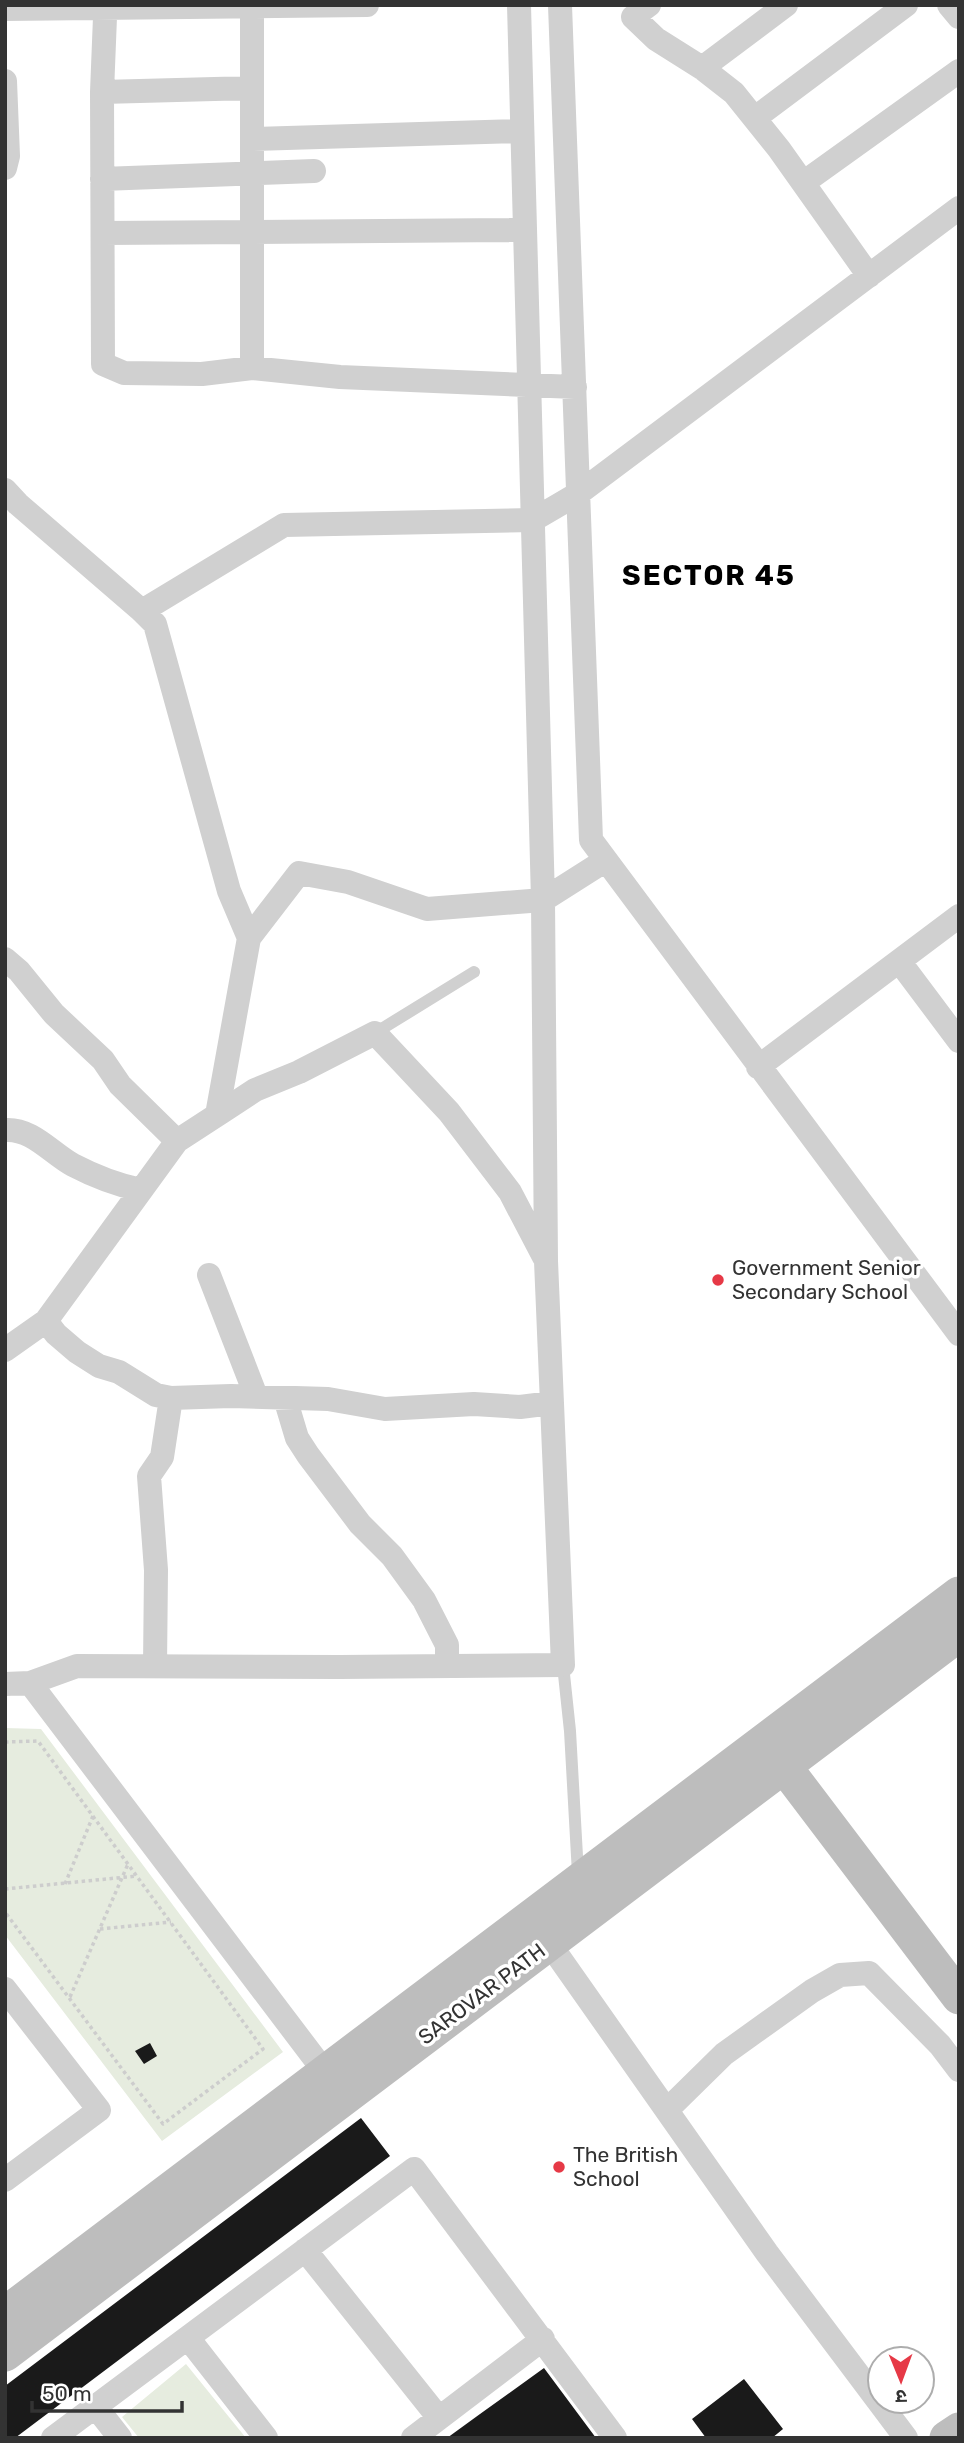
<svg xmlns="http://www.w3.org/2000/svg" width="964" height="2443" font-family="Rubik,'Noto Sans Devanagari',sans-serif">
  <style>
    .green { fill: #e6ecdf }
    .building { fill: #1a1a1a }
    .lines { fill: none; stroke-linecap: round; stroke-linejoin: round }
    .path { stroke: #cdcdcd; stroke-width: 3.5; stroke-dasharray: 3.5 3.5; stroke-linecap: butt }
    .lane { stroke: #d0d0d0; stroke-width: 12 }
    .street { stroke: #d0d0d0; stroke-width: 24 }
    .secondary { stroke: #bdbdbd; stroke-width: 35 }
    .poi-dot { fill: #e63946; stroke: #fff; stroke-width: 2.5 }
    .labels { text-anchor: middle; stroke-width: 7; stroke-linejoin: round; paint-order: stroke }
    .poi-label { font-size: 21px; fill: #333; stroke: #fff; text-anchor: start }
    .street-label { font-size: 21px; fill: #333; stroke: #fff }
    .district-label { font-size: 28px; font-weight: bold; letter-spacing: 2px; fill: #000; stroke: #fff }
  </style>
  <rect width="100%" height="100%" fill="#fff"/>
  <path class="green" d="M5 1728 41 1729 283 2052 162 2141 5 1935Z
    M186 2364 246 2438H139L122 2417Z"/>
  <path class="building" d="M150 2043 157 2056 144 2064 135 2051Z
    M361 2118 390 2156 15 2438H5V2386Z
    M544 2368 596 2438H447L480 2414Z
    M744 2379 783 2429 772 2438H706L692 2419Z"/>
  <g class="lines">
    <path class="path" d="M5 1742 38 1741 263 2049 163 2124 5 1912
      M65 1884 93 1816
      M5 1889 137 1876
      M100 1929 171 1922
      M70 1997 128 1864"/>
    <path class="lane" d="M375 1033 474 972
      M563 1665 570 1731 578 1874"/>
    <path class="street" d="M101 5 105 17 102 92 103 364 124 373 202 374 252 368 340 377 575 387
      M252 5V368
      M560 5 591 840 959 1334
      M649 5 633 17 656 39 702 68 734 93 779 149 869 276
      M949 5 959 17
      M5 9 367 5
      M702 68 786 5
      M5 81 8 156 5 168
      M102 92 252 88
      M755 118 906 5
      M252 139 522 131
      M102 179 314 171
      M803 183 959 71
      M103 233 525 230
      M5 490 18 504 142 611 155 624 229 891 249 938
      M142 611 284 525 533 520 579 493 959 208
      M5 959 19 971 54 1014 103 1060 120 1085 177 1141
      M899 961 959 1041
      M758 1067 959 916
      M217 1115 255 1090 299 1072 375 1033 449 1112 510 1192 544 1257
      M5 1130C32 1128 51 1153 73 1165 94 1176 117 1185 141 1190
      M209 1275 256 1396
      M46 1321 56 1334 77 1352 99 1366 119 1372 156 1395 171 1398 231 1396 328 1399 385 1409 474 1404 520 1407 552 1403
      M5 1350 46 1321 177 1141 217 1115 249 938 299 873 348 882 427 909 543 900 519 5
      M285 1398 297 1438 308 1455 360 1524 392 1556 424 1600 447 1645V1666
      M155 1666 156 1570 149 1476 162 1457 171 1398
      M30 1683 77 1666 340 1667 563 1665 546 1261 543 900 606 860
      M5 1684 30 1683 334 2084
      M549 1943 767 2253 906 2438
      M5 1989 99 2110 5 2180
      M667 2110 724 2054 812 1991 840 1975 869 1973 940 2045 959 2070
      M305 2250 439 2418
      M188 2338 266 2438
      M95 2406 120 2438
      M53 2438 414 2169 615 2438
      M413 2438 543 2339"/>
    <path class="secondary" d="M771 1749 959 1997
      M5 2314 959 1594
      M5 2354 959 1634
      M947 2438 959 2430"/>
  </g>
  <g class="poi-dot">
    <circle cx="718" cy="1280" r="7"/>
    <circle cx="559" cy="2167" r="7"/>
  </g>
  <g class="labels">
    <g class="poi-label">
      <text x="732" y="1275">Government Senior<tspan x="732" dy="24">Secondary School</tspan></text>
      <text x="573" y="2162">The British<tspan x="573" dy="24">School</tspan></text>
    </g>
    <g class="street-label">
      <text transform="translate(482 1994) rotate(-37)" y="7">SAROVAR PATH</text>
    </g>
    <g class="district-label">
      <text x="709" y="585">SECTOR 45</text>
    </g>
  </g>
  <rect width="964" height="2443" fill="none" stroke="#333333" stroke-width="14"/>
  <g transform="translate(901 2380) rotate(179)"><circle r="33" fill="#ffffff" stroke="#adadad" stroke-width="2"/>
  <path d="M0-5L12 26L0 18L-12 26Z" fill="#e63946"/>
  <text y="-10" font-size="19" font-weight="bold" text-anchor="middle" fill="#333333">उ</text>
  </g>
  <path d="M32 2401v10h150v-10" fill="none" stroke="#333333" stroke-width="3.5"/>
  <text x="42" y="2401" font-size="21" fill="#333333" stroke="#ffffff" stroke-width="5" paint-order="stroke">50 m</text>
</svg>
